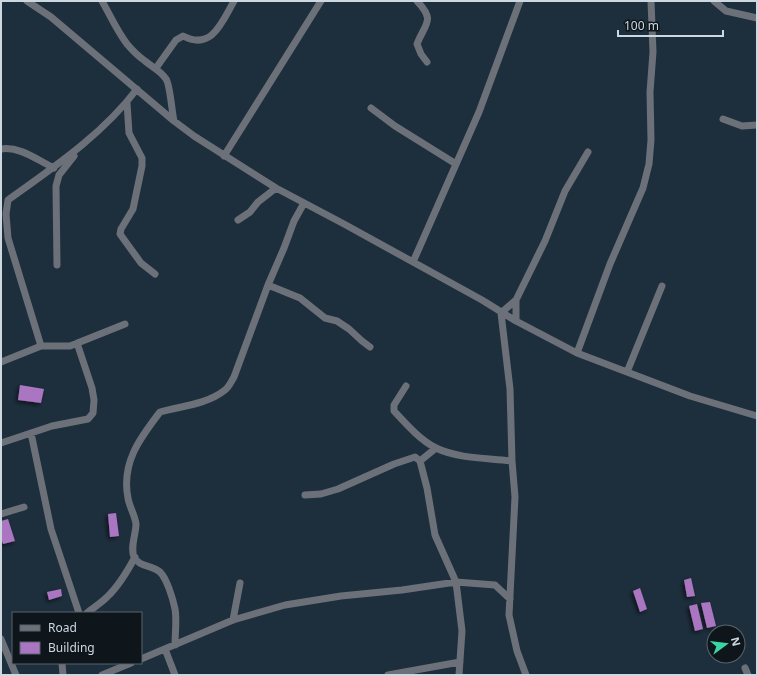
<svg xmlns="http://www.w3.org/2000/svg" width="758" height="676" font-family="'Noto Sans',sans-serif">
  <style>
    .building { fill: #aa75c1; filter: url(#shadow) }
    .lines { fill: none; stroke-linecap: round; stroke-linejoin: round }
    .minor { stroke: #6c7079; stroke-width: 7 }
  </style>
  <defs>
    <filter id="shadow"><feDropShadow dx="-2" dy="2" stdDeviation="2" flood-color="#0009"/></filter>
  </defs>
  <rect width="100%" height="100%" fill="#1d2e3c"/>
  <path class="building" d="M20 385 44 389 41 403 18 400Z
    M116 513 119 536 110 537 108 514Z
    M8 519 15 541 3 544 1 538V521Z
    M691 578 695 596 687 597 684 580Z
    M640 588 647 609 640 612 633 591Z
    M61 589 62 596 49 600 47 592Z
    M710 602 716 626 707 628 701 603Z
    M697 604 703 629 695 631 689 606Z"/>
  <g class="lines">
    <path class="minor" d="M27 1 51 17 174 121 194 136 276 188 344 224 482 300 516 321 577 353 690 396 757 416
      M102 1C110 15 117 31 127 44 132 50 138 56 145 61 152 67 161 71 166 79 170 84 172 113 174 121
      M417 1C436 21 425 23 417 44L421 54 427 62
      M714 1 726 11 757 18
      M156 68 176 40 183 36C212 51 222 22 234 1
      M127 103 129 133 142 158V166L133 209 121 229 120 234 141 263 155 274
      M371 108 395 126 456 164
      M723 119 742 126 757 125
      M1 149C20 146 37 160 54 168
      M224 156 321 1
      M238 220 250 212 258 202 276 188
      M413 262 479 112 520 1
      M57 265 56 186 59 175 74 156
      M268 285 300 298 325 318 337 321 349 329 362 341 370 347
      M516 300 501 313 510 389 512 461 515 497 509 615 517 651 526 675
      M516 321V300L545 241 565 191 588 152
      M41 346 8 238 6 214 8 200C54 167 102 135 137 89
      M577 353 610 264 643 188 649 164 651 140 650 92 653 52 651 1
      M1 362 41 346H70L125 324
      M627 372 662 286
      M406 386 394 405V411C406 424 420 440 436 448 459 459 488 458 512 461
      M31 433 51 529 79 613
      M1 443 52 426 88 419 93 413 94 400 92 388 77 343
      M420 461 436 448
      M305 495 321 494 338 489 394 464 415 457 420 461 427 488 435 535 456 582 462 631 459 675
      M1 514 24 507
      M87 613C93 608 101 603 107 597 119 586 127 572 135 557
      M233 620 240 583
      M1 639 16 675
      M175 645C175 633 177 620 175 609 173 599 167 579 160 572 152 565 139 567 134 557 130 547 136 534 136 524 135 515 129 506 128 498 121 463 140 438 160 412 181 406 206 405 225 390 229 387 231 382 234 377L268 285 284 248 294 221 304 203
      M165 649 175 675
      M141 659 233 620 285 605 341 596 402 590 456 582 495 585 510 599
      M62 663 63 675
      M745 668 748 675
      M102 675 131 663
      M388 675 460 662"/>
  </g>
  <rect width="758" height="676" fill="none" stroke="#ccd7e0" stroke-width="4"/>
  <rect x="12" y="612" width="130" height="52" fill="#0e161c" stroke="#5a636a"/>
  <rect x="20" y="625" width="20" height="6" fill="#6c7079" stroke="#5a636a"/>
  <text x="48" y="632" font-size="12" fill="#ccd7e0">Road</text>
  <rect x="20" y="642" width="20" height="12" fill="#aa75c1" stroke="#5a636a"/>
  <text x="48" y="652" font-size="12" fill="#ccd7e0">Building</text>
  <g transform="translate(726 644) rotate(75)"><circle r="19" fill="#0e161c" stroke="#5a636a"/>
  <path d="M0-3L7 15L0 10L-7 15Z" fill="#3cd4a4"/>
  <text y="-6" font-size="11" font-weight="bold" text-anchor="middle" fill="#ccd7e0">N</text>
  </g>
  <path d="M618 30v6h105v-6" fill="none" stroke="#ccd7e0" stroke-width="2"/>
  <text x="624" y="30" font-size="12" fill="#ccd7e0" stroke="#0e161c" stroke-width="3" paint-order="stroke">100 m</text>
</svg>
